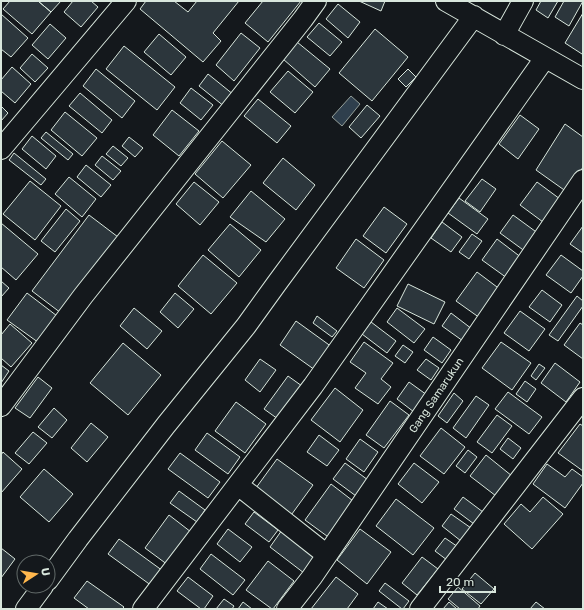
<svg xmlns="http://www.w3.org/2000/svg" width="584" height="610" font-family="Rubik,sans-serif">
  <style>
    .water { fill: #2f3f4d; stroke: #939e99 }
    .building { fill: #2c363c; stroke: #d8e6dc }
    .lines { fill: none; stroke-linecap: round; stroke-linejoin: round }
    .minor-casing { stroke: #d8e6dc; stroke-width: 22 }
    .minor { stroke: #14181c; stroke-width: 20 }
    .labels { text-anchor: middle; stroke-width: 3; stroke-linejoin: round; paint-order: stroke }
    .street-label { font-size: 11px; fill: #d8e6dc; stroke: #14181c }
  </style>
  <rect width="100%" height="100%" fill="#14181c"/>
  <path class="water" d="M351 96 360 104 342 126 332 117Z"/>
  <path class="building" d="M10 1H38L51 12 32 34 3 9Z
    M38 1H61L51 12Z
    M73 1H91L98 7 81 27 64 12Z
    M146 1H174L188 12 197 1H239L213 33 221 41 203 62 140 9Z
    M263 1H301L268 42 245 23Z
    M359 1H385L381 11Z
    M541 1H558L548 18 536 10Z
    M564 1H583L569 26 555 17Z
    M338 4 360 22 348 38 326 19Z
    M583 13V53L582 54 565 43Z
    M1 14 28 38 11 57 1 49Z
    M319 23 342 42 330 56 307 37Z
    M50 24 66 38 48 59 32 45Z
    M375 29 408 57 372 101 339 73Z
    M241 33 260 48 234 81 216 65Z
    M159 34 186 57 171 75 144 52Z
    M297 42 330 69 315 87 283 59Z
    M124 46 175 87 157 110 106 69Z
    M32 54 48 68 35 82 20 68Z
    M12 67 31 84 15 103 1 91V80Z
    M96 69 135 101 122 118 83 86Z
    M408 69 416 77 406 87 398 79Z
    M288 71 313 92 295 113 270 92Z
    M208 74 234 95 225 107 199 86Z
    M191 88 213 105 201 120 180 103Z
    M80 93 112 120 102 133 69 106Z
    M258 99 291 126 277 143 244 116Z
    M367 105 380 116 361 138 349 127Z
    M1 106 8 113 1 121Z
    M172 110 199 131 179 156 153 135Z
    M65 112 97 138 82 156 51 130Z
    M520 115 539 129 518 159 499 144Z
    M565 124 583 137V167L567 192 536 170Z
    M46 132 73 154 68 160 41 138Z
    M32 136 56 156 46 169 22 149Z
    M129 137 143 148 135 157 122 146Z
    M222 141 251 165 223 198 195 174Z
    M113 146 128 158 121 166 106 154Z
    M14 153 46 179 41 185 9 160Z
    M102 156 121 171 113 180 95 165Z
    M283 158 315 185 296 210 263 183Z
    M86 165 111 185 101 197 77 177Z
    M69 177 96 199 82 217 55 194Z
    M482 179 496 189 480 212 465 201Z
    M30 181 61 206 35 240 3 214Z
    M194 182 219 202 200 225 176 204Z
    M537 182 560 199 543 222 520 205Z
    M251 191 285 219 266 242 230 217Z
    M459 198 488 219 477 234 448 213Z
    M384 207 407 224 386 253 363 236Z
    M66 209 80 221 55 252 41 241Z
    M89 215 118 237 61 313 32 291Z
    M513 215 539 234 526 252 500 233Z
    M442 222 462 237 451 252 431 238Z
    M1 223 38 254 16 280 1 267Z
    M230 224 261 250 239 277 208 250Z
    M583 226V253L570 244Z
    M472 234 482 241 469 259 459 252Z
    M356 239 384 260 364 288 336 268Z
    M497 239 522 258 507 278 482 260Z
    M203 255 237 283 211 314 178 286Z
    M561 255 583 271V276L571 293 546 275Z
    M477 272 501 290 480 318 456 301Z
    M1 281 9 288 1 297Z
    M408 284 445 302 434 324 397 306Z
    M542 290 562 305 550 322 529 307Z
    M27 293 61 319 42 345 7 320Z
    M175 293 194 309 178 328 160 312Z
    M577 296 583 301V306L558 341 549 335Z
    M134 308 162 331 147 349 120 326Z
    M397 308 425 329 414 343 387 322Z
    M520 311 545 329 529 351 504 333Z
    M451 313 472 329 463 341 442 326Z
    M317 316 337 331 332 337 313 323Z
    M296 321 332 347 315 370 280 345Z
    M371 322 396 341 387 353 362 334Z
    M580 323 583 325V359L564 345Z
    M10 324 32 343 11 367 1 358V335Z
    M433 337 451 350 442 363 424 350Z
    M364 342 393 363 381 379 391 387 378 404 355 388 366 373 350 362Z
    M501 342 531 363 512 390 482 368Z
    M123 343 161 375 128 415 90 383Z
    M403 345 413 352 405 363 395 356Z
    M260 359 276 370 260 392 245 380Z
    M426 359 439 368 431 380 417 370Z
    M555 363 580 382 566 402 541 383Z
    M539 364 545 368 536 380 531 376Z
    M1 365 9 371 1 383Z
    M288 376 302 386 278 419 264 409Z
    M38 377 52 388 30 418 15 408Z
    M525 381 536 389 527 402 516 394Z
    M409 382 427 395 414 412 397 399Z
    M335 388 363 410 340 442 311 420Z
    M508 392 542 417 529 434 495 409Z
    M454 393 463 401 447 423 438 416Z
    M476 396 489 405 466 438 453 428Z
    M390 401 409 415 384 448 366 435Z
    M236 402 266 424 245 453 215 431Z
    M54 408 67 420 52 438 38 427Z
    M497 415 512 426 492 453 477 442Z
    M91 423 108 437 87 462 71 448Z
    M580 424 583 426V471L558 453Z
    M441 428 465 447 444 474 420 456Z
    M33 432 47 443 29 464 15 453Z
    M207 433 240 457 228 474 195 450Z
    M319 435 339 450 327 466 307 452Z
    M508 438 521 448 513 459 500 449Z
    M360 439 378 452 364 472 346 459Z
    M468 450 477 457 465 473 456 466Z
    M3 452 22 469 1 493V455Z
    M180 453 220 482 208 498 168 469Z
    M486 455 512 476 496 496 470 476Z
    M277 459 313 485 289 518 253 492Z
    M345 463 368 480 356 496 333 479Z
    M414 463 439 482 422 503 398 484Z
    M547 464 565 477 572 469 583 477V483L565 508 533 484Z
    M44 469 73 494 49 522 20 497Z
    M331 484 357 504 331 539 305 520Z
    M179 491 205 510 197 522 170 503Z
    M463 497 483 512 474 524 454 509Z
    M543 497 563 514 532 549 504 524 521 504 530 512Z
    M396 499 434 528 413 555 376 526Z
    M254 512 278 530 269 542 245 524Z
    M451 514 471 528 461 541 442 526Z
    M169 515 191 532 168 565 145 548Z
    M228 529 252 547 240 562 217 544Z
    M360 529 391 552 367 584 337 560Z
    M282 530 316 557 304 573 270 547Z
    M445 538 461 549 451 563 435 551Z
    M119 539 163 571 152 586 108 554Z
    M1 548 15 559 1 578Z
    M211 554 245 580 233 595 200 569Z
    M422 557 438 569 417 595 402 583Z
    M268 561 294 581 273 609H272L246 590Z
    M475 573 494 589 481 604 462 589Z
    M188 577 213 596 204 609H201L177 591Z
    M336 577 358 594 347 609H311Z
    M87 581 124 607 122 609H89L74 598Z
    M385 583 409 601 403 609H402L379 591Z
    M458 587 480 606 478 609H460L448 599Z
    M224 599 234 606 232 609H216Z
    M243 602 252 609H238Z
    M378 602 388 609H373Z
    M449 602 457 609H443Z
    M536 602 545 609H530Z"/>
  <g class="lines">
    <defs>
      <path id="minor" d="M446 1 583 79
        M504 35 523 1
        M1 149 126 1
        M1 406 83 296 303 19 316 1
        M238 485 327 555
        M48 580 78 539 166 425 246 326 277 283 474 16
        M26 609 43 586
        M143 609 313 386 545 58
        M287 609 312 577 583 180
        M420 609 583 398"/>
    </defs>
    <use href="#minor" class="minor-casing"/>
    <use href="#minor" class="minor"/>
  </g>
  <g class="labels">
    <g class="street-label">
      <text transform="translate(436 395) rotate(-56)" y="4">Gang Samarukun</text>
    </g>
  </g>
  <rect width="584" height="610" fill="none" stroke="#d8e6dc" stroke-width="4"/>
  <g transform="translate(36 574) rotate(78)"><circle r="19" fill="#14181c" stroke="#626a69"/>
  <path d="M0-3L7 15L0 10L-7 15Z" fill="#ffb74d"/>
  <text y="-6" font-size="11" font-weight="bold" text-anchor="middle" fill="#d8e6dc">U</text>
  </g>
  <path d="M440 586v6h55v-6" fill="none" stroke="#d8e6dc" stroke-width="2"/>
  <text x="446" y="586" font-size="12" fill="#d8e6dc" stroke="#14181c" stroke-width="3" paint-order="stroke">20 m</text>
</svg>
